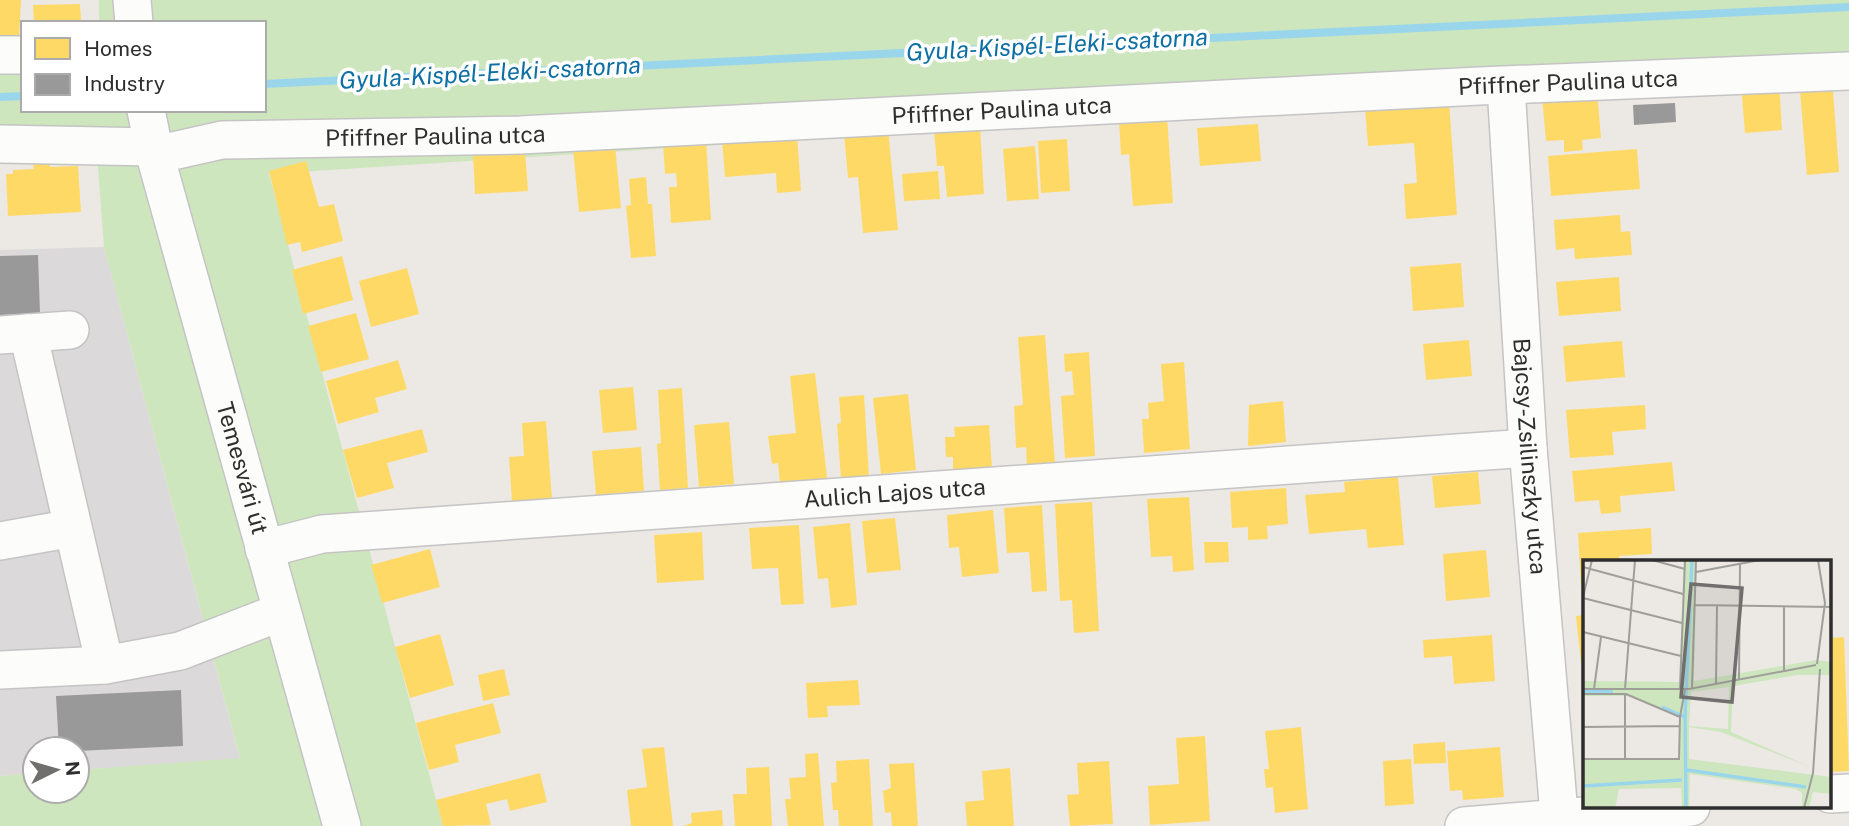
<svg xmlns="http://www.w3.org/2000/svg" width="1849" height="826" font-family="'Public Sans',sans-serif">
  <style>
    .industrial { fill: #dcd9db }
    .green { fill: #cee6be }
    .homes { fill: #ffd966 }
    .industry { fill: #999 }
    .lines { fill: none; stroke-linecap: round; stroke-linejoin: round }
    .stream { stroke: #99d6ec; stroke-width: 8 }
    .minor-casing { stroke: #c5c4c5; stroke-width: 40 }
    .minor { stroke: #fcfcfb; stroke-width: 37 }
    .labels { text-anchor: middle; stroke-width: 7; stroke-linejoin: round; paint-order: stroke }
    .street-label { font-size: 23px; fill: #2e2e2e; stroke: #fff }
    .water-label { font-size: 24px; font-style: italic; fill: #0d6fa3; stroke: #fff }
    .inset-river { fill: none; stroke: #99d6ec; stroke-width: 3.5 }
    .inset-road { fill: none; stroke: #a09e9b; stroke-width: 2 }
    .view { fill: #706f6e; fill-opacity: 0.15; stroke: #706f6e; stroke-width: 3.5 }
    .inset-edge { fill: none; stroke: #2e2e2e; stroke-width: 3.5 }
  </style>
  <rect width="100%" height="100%" fill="#ece8e4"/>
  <path class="industrial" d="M104 247 240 759 77 770V749H35V773L0 776V250Z"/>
  <path class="green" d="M99 0H1849V87L1456 97 269 174 443 826H0V776L35 773V791H77V770L240 758 104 247 97 155H0V40H23V110H264V23H99Z"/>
  <path class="homes" d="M0 0H21L19 38 0 37Z
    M80 4 81 20 88 23H34L33 5Z
    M1832 77 1839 172 1807 175 1799 79Z
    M1779 81 1782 130 1745 133 1741 84Z
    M1597 91 1601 138 1582 140 1583 150 1564 152V140L1546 141 1542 96Z
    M1449 101 1457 215 1406 219 1404 184 1417 183 1414 143 1368 146 1365 107Z
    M1167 116 1173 203 1133 206 1129 154 1121 155 1119 119Z
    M1258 124 1261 161 1200 166 1197 128Z
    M980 126 984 194 947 197 944 166H937L934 129Z
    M888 130 898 230 863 233 858 177 848 178 844 134Z
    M797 134 801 191 777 193 776 173 725 177 722 139Z
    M1067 139 1070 191 1041 193 1038 141Z
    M706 140 711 220 671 223 669 187H677L676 173 665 174 663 143Z
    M615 145 621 208 579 212 573 149Z
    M1035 146 1039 199 1007 201 1003 149Z
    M1637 149 1640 189 1551 196 1548 156Z
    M525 151 528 191 475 194 473 154Z
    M306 161 319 207 334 204 343 241 302 252 300 242 287 245 269 171Z
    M50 163V167L78 166 81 212 8 216 6 174H13V170L34 169 33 164Z
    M938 171 940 199 904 201 902 174Z
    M646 177 648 204H652L656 256 631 258 626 206 631 205 629 179Z
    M1620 215 1621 232 1630 231 1632 255 1575 259 1574 248 1556 250 1554 220Z
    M342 256 353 300 303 314 292 270Z
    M1461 263 1464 307 1413 311 1410 267Z
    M407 268 419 314 371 327 359 281Z
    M1619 277 1621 311 1559 316 1556 282Z
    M356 313 369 359 321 372 308 326Z
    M1045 335 1055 463 1027 465 1026 447 1016 448 1014 406 1023 405 1018 337Z
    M1469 340 1472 376 1426 380 1423 344Z
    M1622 341 1625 377 1566 382 1563 346Z
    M1089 352 1095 456 1065 458 1061 396 1074 395 1072 371 1065 372 1064 354Z
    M398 360 407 389 375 398 379 412 338 424 326 381Z
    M1184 362 1190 449 1144 453 1142 419H1149L1148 403 1164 401 1161 364Z
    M815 373 827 478 780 483 778 463 772 464 768 436 796 433 790 376Z
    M633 387 637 430 603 433 599 390Z
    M682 388 688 488 660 490 657 444 661 443 658 390Z
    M908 394 916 470 881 474 873 398Z
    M864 395 869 477 841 479 837 424 841 423 839 397Z
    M1283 401 1286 442 1248 446 1249 405Z
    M1645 405 1646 429 1612 432 1614 455 1570 458 1566 410Z
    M546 421 552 499 512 502 509 457 524 456 522 423Z
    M729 422 734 484 699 487 694 425Z
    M989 425 992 468 953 470V457H946L945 437H955L954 427Z
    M422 429 428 452 387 463 394 488 357 498 343 450Z
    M641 447 644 491 596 495 592 451Z
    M1672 462 1675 491 1620 496 1621 512 1601 514 1599 500 1575 502 1572 471Z
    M1478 472 1481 504 1435 508 1432 476Z
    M1398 477 1404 545 1368 548 1366 529 1309 534 1305 495 1345 492 1344 482Z
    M1286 488 1288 524 1267 526 1268 539 1248 540V527L1232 528 1230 492Z
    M1189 497 1194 570 1173 572 1172 556 1151 557 1147 499Z
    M1092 502 1099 631 1074 633 1072 600 1060 601 1055 504Z
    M1042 505 1047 591 1032 592 1029 552 1007 553 1004 508Z
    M993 510 999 573 962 577 959 547 949 548 947 515Z
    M895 518 901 570 867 573 862 521Z
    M850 523 857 605 831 608 828 578 818 579 813 527Z
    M799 525 804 604 781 605 778 568 752 569 749 528Z
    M1651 528 1652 554 1619 556 1620 562H1585V585L1581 586 1578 533Z
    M702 532 704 580 657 583 654 535Z
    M1204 542H1228L1229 562 1205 563Z
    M430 549 440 587 382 603 371 565Z
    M1486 550 1490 597 1446 601 1443 554Z
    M1585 615V663H1581L1576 616Z
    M440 634 454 685 410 698 395 647Z
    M1492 635 1495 681 1454 684 1452 656 1424 658 1423 640Z
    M1844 637 1849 771 1830 772V638Z
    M504 669 510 695 483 701 478 675Z
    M858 680 860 705 827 706 828 717 808 718 806 683Z
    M493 703 501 733 455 745 459 762 429 770 416 723Z
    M1301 727 1308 809 1275 813 1273 787 1266 788 1264 769H1269L1265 731Z
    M1205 736 1210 821 1150 825 1148 786 1179 784 1176 738Z
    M1445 742 1446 763 1414 764 1413 744Z
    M664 747 673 826H631L627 790 647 787 642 749Z
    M1500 747 1504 797 1463 800 1462 790 1450 791 1447 751Z
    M818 753 824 826H788L785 799H791L789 778 806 777 805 754Z
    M869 759 873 826H839L838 810H833L831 783 837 782 836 761Z
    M1411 759 1414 804 1385 806 1383 761Z
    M1109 761 1113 824 1070 826 1067 795 1079 794 1077 763Z
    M914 763 918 826H892L891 812 885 813 883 791 891 788 889 764Z
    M769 767 772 826H735L733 794H747L746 768Z
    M1010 768 1014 826H967L965 802 984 800 982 771Z
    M540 773 547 802 510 811 507 799 486 804 491 825 443 826 436 800Z
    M722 810 723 826H683L692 823 691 813Z"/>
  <path class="industry" d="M1675 103 1676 122 1634 125 1633 105Z
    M38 255 40 313 0 315V256Z
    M181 690 183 746 77 751 59 749 56 696Z"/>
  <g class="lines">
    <path class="stream" d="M264 84 1849 7
      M0 97 23 96"/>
    <defs>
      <g id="minor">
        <path d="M132 0 134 23"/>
        <path d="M0 55H23"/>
        <path id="s1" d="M1506 86 1528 448 1560 826"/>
        <path id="s2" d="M146 110 155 155 342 826"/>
        <path d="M0 144 154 147"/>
        <path id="s3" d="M155 155 222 140 520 135 1479 86 1849 71"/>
        <path d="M28 333 70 330"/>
        <path d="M0 335 28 333 105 665"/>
        <path d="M0 541 73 528"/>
        <path id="s4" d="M264 549 322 534 1528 448"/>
        <path d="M0 670 105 665 180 651 281 612"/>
        <path d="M1830 794 1849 793"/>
        <path d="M1464 826 1691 807"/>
      </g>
    </defs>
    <use href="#minor" class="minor-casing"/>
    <use href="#minor" class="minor"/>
  </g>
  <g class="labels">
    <g class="street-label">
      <text dy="8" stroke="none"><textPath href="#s3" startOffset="1416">Pfiffner Paulina utca</textPath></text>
      <text dy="8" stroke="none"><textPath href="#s3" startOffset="849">Pfiffner Paulina utca</textPath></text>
      <text dy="8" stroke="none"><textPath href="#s3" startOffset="282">Pfiffner Paulina utca</textPath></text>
      <text dy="8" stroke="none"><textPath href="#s1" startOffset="371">Bajcsy-Zsilinszky utca</textPath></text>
      <text dy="8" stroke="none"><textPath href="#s2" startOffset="371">Temesvári út</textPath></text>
      <text dy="8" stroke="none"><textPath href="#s4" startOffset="634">Aulich Lajos utca</textPath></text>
    </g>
    <g class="water-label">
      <text transform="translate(1057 45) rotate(-3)" y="8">Gyula-Kispél-Eleki-csatorna</text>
      <text transform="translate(490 73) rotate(-3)" y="8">Gyula-Kispél-Eleki-csatorna</text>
    </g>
  </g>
  <g transform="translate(1583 560)">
    <rect width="248" height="248" fill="#ece8e4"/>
    <path d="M101 0H114L111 121 233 100 248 102 249 115H214L150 126 148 172 227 207 138 172 106 167V199L248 217V234L230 232 226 248H219V233L213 229 107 214 106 248H99L98 228 36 229 32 248H0V200H96V156L44 136H0V121L96 122ZM146 127 145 169 106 166 108 132Z" fill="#cee6be" fill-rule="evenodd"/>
    <path class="inset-river" d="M0 131 30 132M79 147 102 157M104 210 223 227M0 226 99 220M103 248 102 157 109 0"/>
    <path class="inset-road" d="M69 0 102 9M0 7 100 34M113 12 177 0M0 37 9 0M0 38 99 63M112 45 249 47M201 47V111M0 72 98 96M234 104 242 43 235 0M156 120 157 4M133 124 134 46M109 128 113 0M0 129H106L233 105M11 129 18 77M42 129 52 0M97 129 102 0M0 134H43L97 157M42 134V199M97 157 102 129M0 167 97 166M0 199H96L97 157M221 248 230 213 237 109"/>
    <path class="view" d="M108 24 159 28 149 142 98 137Z"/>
    <rect width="248" height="248" class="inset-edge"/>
  </g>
  <rect x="21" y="21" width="245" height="91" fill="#ffffff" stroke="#ababab" stroke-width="2"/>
  <rect x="35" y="38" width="35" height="21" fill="#ffd966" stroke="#ababab" stroke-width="2"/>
  <text x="84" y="56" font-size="21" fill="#2e2e2e">Homes</text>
  <rect x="35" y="74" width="35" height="21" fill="#999999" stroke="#ababab" stroke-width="2"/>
  <text x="84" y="91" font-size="21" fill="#2e2e2e">Industry</text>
  <g transform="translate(56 770) rotate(85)"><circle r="33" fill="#ffffff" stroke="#ababab" stroke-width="2"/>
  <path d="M0-5L12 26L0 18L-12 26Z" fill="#706f6e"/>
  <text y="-10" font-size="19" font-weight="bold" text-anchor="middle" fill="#2e2e2e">N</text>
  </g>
</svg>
